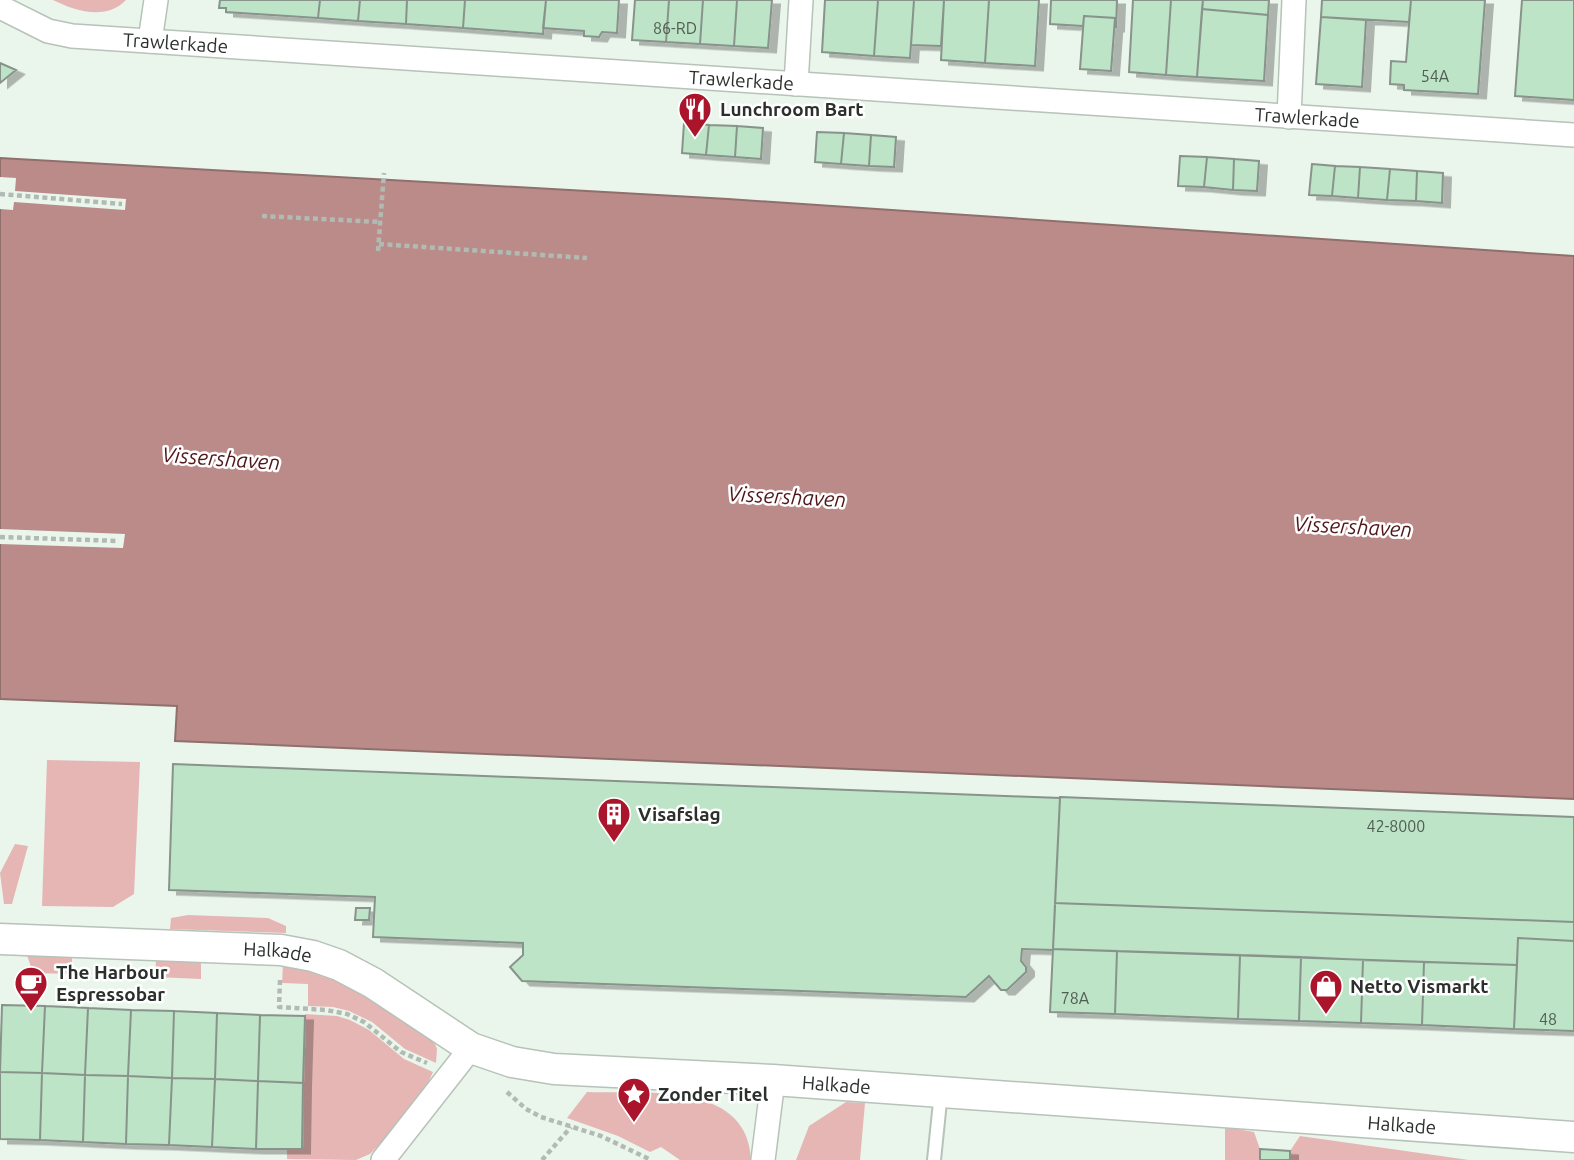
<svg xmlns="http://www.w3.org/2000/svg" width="1574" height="1160" font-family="Ubuntu,sans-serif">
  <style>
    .green { fill: #e6b6b4 }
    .water { fill: #ba8b89; stroke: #8f706d; stroke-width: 2 }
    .pier { fill: #eaf6ec }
    .building { fill: #bde4c6; stroke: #88938b; stroke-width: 2; filter: url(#shadow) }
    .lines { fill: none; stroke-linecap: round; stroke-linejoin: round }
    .service-casing { stroke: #b7c2b9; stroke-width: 16 }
    .minor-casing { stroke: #b7c2b9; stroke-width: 26 }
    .tertiary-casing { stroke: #b7c2b9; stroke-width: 33 }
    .path { stroke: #b1bbb3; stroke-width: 4.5; stroke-dasharray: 5 3.5; stroke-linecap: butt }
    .service { stroke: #fff; stroke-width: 12 }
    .minor { stroke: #fff; stroke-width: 23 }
    .tertiary { stroke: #fff; stroke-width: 30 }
    .labels { text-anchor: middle; stroke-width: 5; stroke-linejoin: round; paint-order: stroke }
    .number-label { font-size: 16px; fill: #505d53 }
    .street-label { font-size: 19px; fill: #2c302d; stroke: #fff }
    .poi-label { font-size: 19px; font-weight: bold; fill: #2c302d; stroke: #fff; text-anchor: start }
    .water-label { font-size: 21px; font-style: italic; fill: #511619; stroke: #fff }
  </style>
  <defs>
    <filter id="shadow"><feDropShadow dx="8" dy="4.5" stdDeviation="0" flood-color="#0004"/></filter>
  </defs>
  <rect width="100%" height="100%" fill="#eaf6ec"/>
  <path class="green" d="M53 0H126C106 21 75 11 53 0Z
    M47 760 140 762 134 894 113 907 42 906Z
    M15 844 28 846 12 904H4L0 873Z
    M188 915 268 918 286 926V933L170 929 171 918Z
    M27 955 72 956V974L33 973Z
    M156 960 201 961V979L155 977Z
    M283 964 336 977 433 1039 437 1049 436 1063 405 1049 372 1022 349 1011 333 1007 308 1006V984L282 983Z
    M305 1014 337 1016 350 1020 369 1030 404 1059 433 1072 428 1083 381 1143 370 1154 356 1160 287 1159V1149H302Z
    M587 1092C643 1094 748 1080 751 1160H680L661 1147 650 1152 618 1136 567 1118Z
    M846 1102 865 1103 860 1160H796L809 1126Z
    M1225 1127 1254 1132 1260 1149V1160H1225Z
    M1300 1136 1469 1160H1290V1151Z"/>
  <path class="water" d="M0 158 728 199 1574 256V799L175 741 177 706 0 699Z"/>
  <path class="pier" d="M0 177 16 178 15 191 126 199 125 210 14 202 13 210 0 209Z
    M0 529 125 534 123 548 0 544Z"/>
  <path class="building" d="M220 0H320L318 18 226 12V8H219Z
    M320 0H360L358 21 318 18Z
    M360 0H407L406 24 358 21Z
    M407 0H465L463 28 406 24Z
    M465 0H546L543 34 463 28Z
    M546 0H619L617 33 602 32 599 37 584 36V31L543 28Z
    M635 0H669L666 42 632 40Z
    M669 0H703L700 44 666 42Z
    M703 0H737L734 46 700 44Z
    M737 0H772L768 48 734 46Z
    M825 0H878L874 56 822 52Z
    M878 0H914L910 58 874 56Z
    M914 0H944L941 46 911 45Z
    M944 0H989L985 63 941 60Z
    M989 0H1039L1035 66 985 63Z
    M1051 0H1117L1116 28 1115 18 1084 16 1083 26 1050 24Z
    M1133 0H1171L1166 75 1129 72Z
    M1171 0H1203L1197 77 1166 75Z
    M1203 0H1269L1268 15 1202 9Z
    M1322 0H1411L1409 22 1321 17Z
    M1411 0H1485L1478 94 1404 90V85L1390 84 1391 61 1406 62Z
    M1522 0H1574V100L1515 96Z
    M1202 9 1268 15 1264 81 1197 77Z
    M1084 16 1115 18 1111 71 1080 69Z
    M1321 17 1366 20 1362 87 1316 84Z
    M0 63 16 70 0 83Z
    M684 123 709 125 706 155 682 153Z
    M709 125 737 126 735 157 706 155Z
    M737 126 763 128 761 159 735 157Z
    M817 132 844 133 841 164 815 162Z
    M844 133 871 135 869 166 841 164Z
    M871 135 896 137 894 167 869 166Z
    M1180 156 1207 157 1204 187 1178 186Z
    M1207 157 1234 159 1233 190 1204 187Z
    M1234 159 1259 161 1257 191 1233 190Z
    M1312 164 1335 166 1332 196 1309 195Z
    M1335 166 1360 167 1358 198 1332 196Z
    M1360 167 1390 169 1387 200 1358 198Z
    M1390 169 1417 171 1416 201 1387 200Z
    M1417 171 1443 173 1442 203 1416 201Z
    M173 764 1060 798 1053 950 1022 949 1021 961 1026 967V972L1007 990H1001L989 976 966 997 522 981 510 967 523 955V943L373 937 375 897 169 890Z
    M1060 797 1574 817V922L1055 903Z
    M1055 903 1574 922V941L1518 938 1517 965 1053 949Z
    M356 908H370L369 920H355Z
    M1518 938 1574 941V1031L1514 1029Z
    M1053 949 1117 951 1115 1014 1050 1012Z
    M1117 951 1240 955 1238 1019 1115 1014Z
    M1240 955 1301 957 1299 1021 1238 1019Z
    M1301 957 1363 960 1361 1023 1299 1021Z
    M1363 960 1424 962 1422 1025 1361 1023Z
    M1424 962 1517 965 1514 1029 1422 1025Z
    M2 1005 45 1006 42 1073 0 1072Z
    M45 1006 88 1008 85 1075 42 1073Z
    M88 1008 131 1010 128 1076 85 1075Z
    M131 1010 174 1011 172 1078 128 1076Z
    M174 1011 217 1013 215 1079 172 1078Z
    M217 1013 260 1015 258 1081 215 1079Z
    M260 1015 305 1016 303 1083 258 1081Z
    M0 1072 42 1073 40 1140 0 1139Z
    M42 1073 85 1075 83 1142 40 1140Z
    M85 1075 128 1076 126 1144 83 1142Z
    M128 1076 172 1078 169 1145 126 1144Z
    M172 1078 215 1079 212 1147 169 1145Z
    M215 1079 258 1081 256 1149 212 1147Z
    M258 1081 303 1083 302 1149H256Z
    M1260 1149 1290 1151V1160H1260Z"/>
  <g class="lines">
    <defs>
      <path id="service" d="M934 1160 941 1092"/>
      <g id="minor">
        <path id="s1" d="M0 7 48 31 72 36 1574 135"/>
        <path d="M150 41 156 0"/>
        <path d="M796 84 801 0"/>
        <path d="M1289 117 1294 0"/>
        <path d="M383 1160 471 1048"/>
        <path d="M763 1160 773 1080"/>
      </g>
      <g id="tertiary">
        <path id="s2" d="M0 939 281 950 313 956 339 965 373 983 471 1048 512 1062 554 1069 773 1080 1574 1137"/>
      </g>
    </defs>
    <use href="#service" class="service-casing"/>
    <use href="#minor" class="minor-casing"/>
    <use href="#tertiary" class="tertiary-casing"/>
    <path class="path" d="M0 194 122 204
      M262 216 381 222
      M379 244 587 258
      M378 251 384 173
      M0 537 119 541
      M280 980 279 1007 326 1010 347 1014 364 1022 401 1052 427 1063
      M507 1092 526 1109 541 1117 601 1136 651 1160
      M542 1160 571 1127"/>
    <use href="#service" class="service"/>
    <use href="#minor" class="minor"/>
    <use href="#tertiary" class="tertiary"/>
  </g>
  <defs>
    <symbol id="restaurant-pin" viewBox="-11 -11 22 30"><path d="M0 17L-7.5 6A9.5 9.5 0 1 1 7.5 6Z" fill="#ab152c" stroke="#fff"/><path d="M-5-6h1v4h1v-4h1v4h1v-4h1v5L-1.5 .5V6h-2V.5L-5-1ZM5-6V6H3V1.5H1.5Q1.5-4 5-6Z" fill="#fff"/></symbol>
    <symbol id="building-pin" viewBox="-11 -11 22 30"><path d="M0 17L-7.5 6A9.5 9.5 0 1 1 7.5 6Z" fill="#ab152c" stroke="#fff"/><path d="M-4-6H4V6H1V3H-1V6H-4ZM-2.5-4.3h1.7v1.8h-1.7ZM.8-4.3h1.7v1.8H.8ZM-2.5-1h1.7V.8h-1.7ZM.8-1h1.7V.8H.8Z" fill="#fff"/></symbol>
    <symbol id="cafe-pin" viewBox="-11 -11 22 30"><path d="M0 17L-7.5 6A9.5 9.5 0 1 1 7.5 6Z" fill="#ab152c" stroke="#fff"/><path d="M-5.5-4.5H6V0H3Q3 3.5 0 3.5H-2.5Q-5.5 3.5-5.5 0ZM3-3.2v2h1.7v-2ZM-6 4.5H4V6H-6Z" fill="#fff"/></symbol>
    <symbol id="shop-pin" viewBox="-11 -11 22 30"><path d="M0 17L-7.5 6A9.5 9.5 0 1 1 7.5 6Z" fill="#ab152c" stroke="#fff"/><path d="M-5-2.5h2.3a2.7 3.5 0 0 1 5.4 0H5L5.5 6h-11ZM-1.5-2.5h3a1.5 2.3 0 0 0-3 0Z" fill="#fff"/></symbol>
    <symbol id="sight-pin" viewBox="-11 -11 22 30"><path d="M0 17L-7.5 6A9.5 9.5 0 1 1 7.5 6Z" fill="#ab152c" stroke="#fff"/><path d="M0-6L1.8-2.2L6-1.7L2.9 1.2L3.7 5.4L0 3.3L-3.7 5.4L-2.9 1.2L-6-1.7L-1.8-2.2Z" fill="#fff"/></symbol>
  </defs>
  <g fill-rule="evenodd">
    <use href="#restaurant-pin" x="676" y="90" width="38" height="52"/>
    <use href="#building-pin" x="595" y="795" width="38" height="52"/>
    <use href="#cafe-pin" x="12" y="964" width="38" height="52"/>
    <use href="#shop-pin" x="1307" y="967" width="38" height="52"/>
    <use href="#sight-pin" x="615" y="1075" width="38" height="52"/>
  </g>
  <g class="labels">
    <g class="number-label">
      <text x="675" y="34">86-RD</text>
      <text x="1435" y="82">54A</text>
      <text x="1396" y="832">42-8000</text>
      <text x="1075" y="1004">78A</text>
      <text x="1548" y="1025">48</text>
    </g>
    <g class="street-label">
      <text dy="7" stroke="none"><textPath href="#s1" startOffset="182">Trawlerkade</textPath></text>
      <text dy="7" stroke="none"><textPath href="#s1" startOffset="749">Trawlerkade</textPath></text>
      <text dy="7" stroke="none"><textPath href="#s1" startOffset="1316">Trawlerkade</textPath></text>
      <text dy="7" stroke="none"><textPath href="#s2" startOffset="278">Halkade</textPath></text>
      <text dy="7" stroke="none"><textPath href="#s2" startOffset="866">Halkade</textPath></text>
      <text dy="7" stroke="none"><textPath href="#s2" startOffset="1433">Halkade</textPath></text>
    </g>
    <g class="poi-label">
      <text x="720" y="116">Lunchroom Bart</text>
      <text x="638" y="821">Visafslag</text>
      <text x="56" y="979">The Harbour<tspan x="56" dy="22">Espressobar</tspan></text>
      <text x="1350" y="993">Netto Vismarkt</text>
      <text x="658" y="1101">Zonder Titel</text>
    </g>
    <g class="water-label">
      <text transform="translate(221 459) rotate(4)" y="7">Vissershaven</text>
      <text transform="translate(787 497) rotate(3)" y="7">Vissershaven</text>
      <text transform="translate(1353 527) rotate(3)" y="7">Vissershaven</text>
    </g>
  </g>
</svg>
